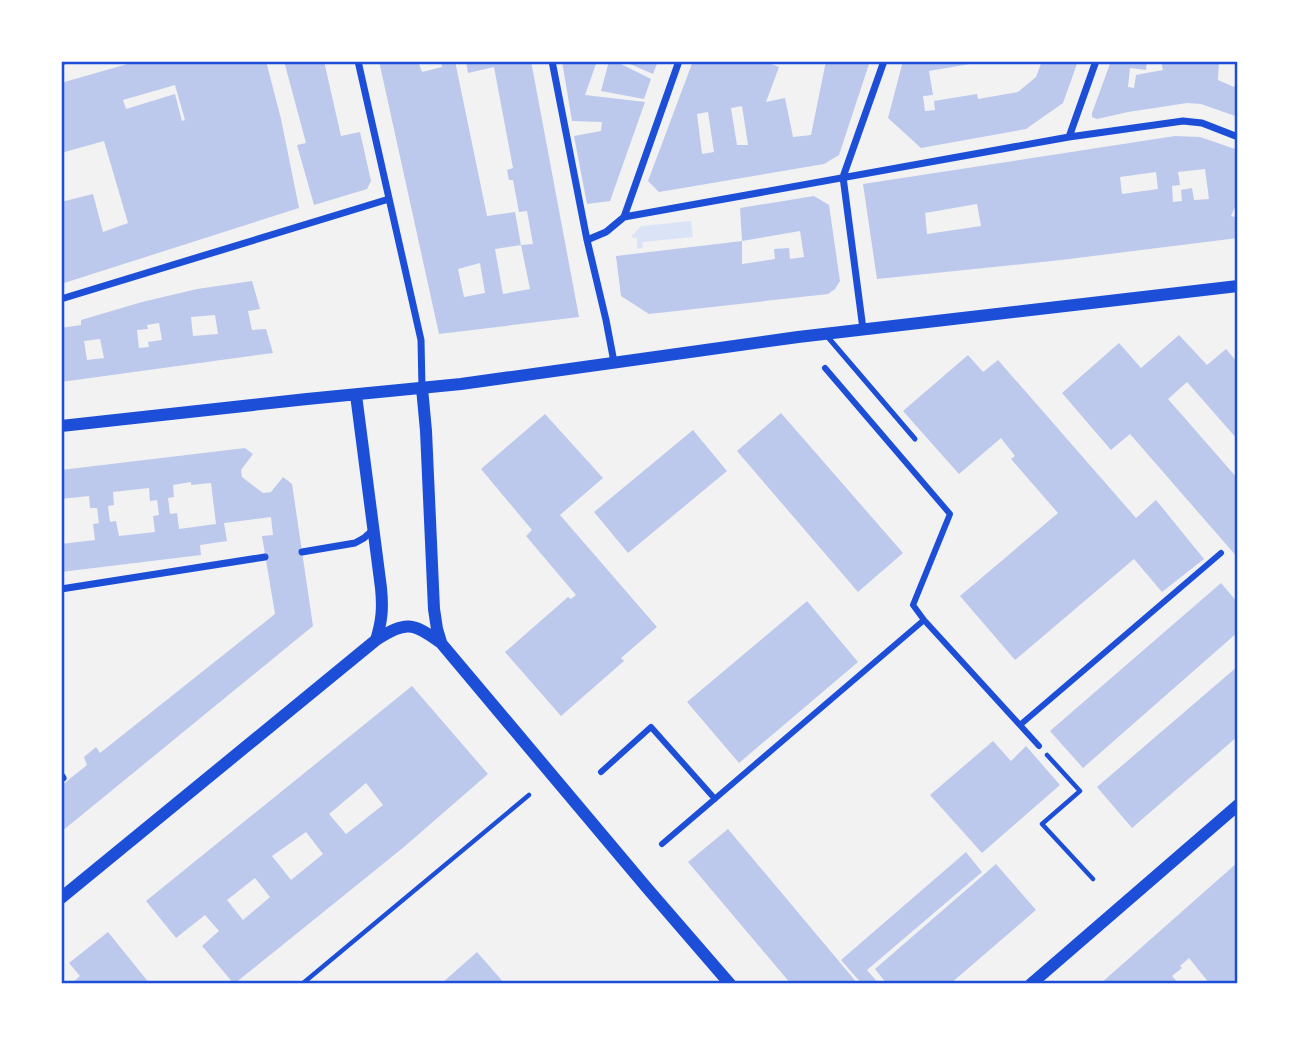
<svg xmlns="http://www.w3.org/2000/svg" width="1299" height="1045" font-family="Arial,sans-serif">
  <style>
    .green { fill: #dbe4f7 }
    .building { fill: #bdc9ec; fill-rule: evenodd }
    .lines { fill: none; stroke-linecap: round; stroke-linejoin: round }
    .path { stroke: #1d4ed8; stroke-width: 4.5 }
    .service { stroke: #1d4ed8; stroke-width: 5 }
    .pedestrian { stroke: #1d4ed8; stroke-width: 6 }
    .minor { stroke: #1d4ed8; stroke-width: 7 }
    .tertiary { stroke: #1d4ed8; stroke-width: 12 }
    .neatline { fill: none; stroke: #1d4ed8; stroke-width: 2.5 }
  </style>
  <rect width="100%" height="100%" fill="#f2f2f2"/>
  <path class="green" d="M691 221 693 237 643 242 642 248 637 249V238L631 237 641 226Z"/>
  <path class="building" d="M138 61H266L281 119 299 208 61 284V243L64 242 61 230V202L93 194 103 232 128 223 104 141 61 153V83ZM175 85 185 120 182 121 175 94 126 109 123 100Z
    M284 61H324L341 136 360 132 371 181 367 189 314 205 297 145 306 143Z
    M379 61H418L422 72 442 67 441 61H455L487 216 515 212 521 245 533 244 527 211 519 212 513 180H509L507 170 513 168 494 67 468 73 466 61H531L579 317 439 334ZM521 245 530 289 503 294 495 249ZM480 263 485 293 464 297 458 269Z
    M562 61H597L585 95 645 102 610 201 587 204 574 136 601 131 602 122 572 121Z
    M609 61H615L651 79 644 99 601 91Z
    M623 61H658L653 74Z
    M693 61H763L779 67 766 102 785 98 793 137 811 135 826 61H870L839 155 824 164 659 192 648 181ZM742 106 748 145H737L731 108ZM708 112 714 152 702 154 697 114Z
    M903 61H976V63L929 71 933 95 923 96 925 111 935 110 934 101 977 94 978 99 1018 92 1036 77 1042 61H1078L1063 103 1026 129 921 148 888 118Z
    M1111 61H1147L1146 70 1130 68 1128 87 1134 88 1136 75 1163 70 1161 61H1219L1218 80 1234 87 1238 79V117L1201 104 1187 103 1128 112 1097 119 1092 117V113Z
    M1175 136 1200 137 1238 150V200L1231 216 1238 218V238L1061 260 877 279 863 184ZM1205 169 1209 199 1194 200 1192 188 1181 190 1182 201 1173 202 1172 186 1180 185 1178 172ZM1156 172 1158 189 1122 194 1120 177ZM977 204 981 226 927 234 925 213Z
    M814 196 829 205 840 281 835 289 828 294 649 314 621 296 616 256 742 241V264L775 259 774 249 789 248 790 259 804 257 800 231 742 241 740 208Z
    M252 281 260 309 248 311 252 330 266 329 273 353 61 382V328L81 325V320L142 302 197 289ZM215 315 218 334 193 336 191 317ZM159 323 162 340 148 342 149 347 139 348 137 330 148 329 147 325ZM100 339 104 358 87 360 84 341Z
    M1179 335 1207 365 1226 349 1238 363V440L1187 382 1168 399 1238 479V558L1130 434 1111 450 1062 393 1119 343 1141 368Z
    M968 355 983 372 998 360 1136 518 1156 500 1204 559 1162 592 1134 559 1015 660 960 596 1058 513 1011 459 1015 456 1001 438 959 474 903 411Z
    M781 413 903 553 858 592 737 451Z
    M545 414 603 478 560 515 657 627 621 658 624 661 561 716 505 652 568 597 571 599 576 595 526 536 532 530 481 469Z
    M693 430 727 471 628 553 594 512Z
    M245 448 253 454 241 470 242 477 263 493 271 492 283 477 292 484 313 626 61 832V786L87 765 84 757 96 747 100 753 275 614 262 536 273 535 271 517 224 523 227 541 200 545 201 555 61 572V544L95 540 93 524 99 523 97 508H90L89 496 61 499V470ZM191 482V485L211 483 216 524 179 529 177 513 170 514 168 498 174 497 173 485ZM149 488 150 501 157 500 159 515 153 516 155 532 119 536 116 521 110 522 108 506 114 505 113 492Z
    M1221 583 1238 603V632L1083 768 1050 731Z
    M807 601 858 662 739 763 687 702Z
    M1238 666V736L1132 828 1097 787Z
    M412 686 488 774 404 847 234 984 202 946 219 931 205 915 176 938 146 901ZM366 783 383 805 346 834 329 814ZM306 832 323 854 291 880 272 856ZM255 878 270 897 243 920 227 900Z
    M993 741 1011 761 1026 746 1060 785 982 853 930 795Z
    M728 829 858 984H791L688 862Z
    M966 852 982 872 867 970 879 984H862L841 960Z
    M1238 862V984H1210L1189 958 1180 966 1182 968 1172 976 1179 984H1100Z
    M996 864 1036 910 950 984H887L875 969Z
    M108 932 150 984H71L80 976 69 963Z
    M477 952 505 984H441Z"/>
  <g class="lines">
    <path class="path" d="M1047 755 1080 791 1042 824 1093 879
      M302 984 529 795"/>
    <path class="service" d="M826 335 915 439"/>
    <path class="pedestrian" d="M825 368 950 514 913 605 924 620 1039 746
      M1020 725 1221 553
      M601 772 651 727 715 799
      M662 844 924 620"/>
    <path class="minor" d="M358 61 421 340 422 388
      M552 61 587 240 606 320 614 362
      M61 62 64 61
      M1069 137 1096 61
      M624 217 1069 137 1183 121 1202 123 1238 137
      M587 240 606 232 624 217 679 61
      M61 299 389 199
      M863 329 843 177 884 61
      M302 552 355 543 364 538 373 530
      M61 589 265 557
      M61 775 63 778"/>
    <path class="tertiary" d="M422 388 426 431 434 609 437 629 441 642
      M356 395 381 588C383 608 382 621 376 640
      M61 426 307 399 461 384 798 337 1238 286
      M61 898 376 640C406 621 412 622 441 643L647 888 730 984
      M1031 984 1238 805"/>
  </g>
  <rect width="1299" height="1045" fill="none" stroke="#ffffff" stroke-width="126"/>
  <rect x="63" y="63" width="1173" height="919" class="neatline"/>
</svg>
